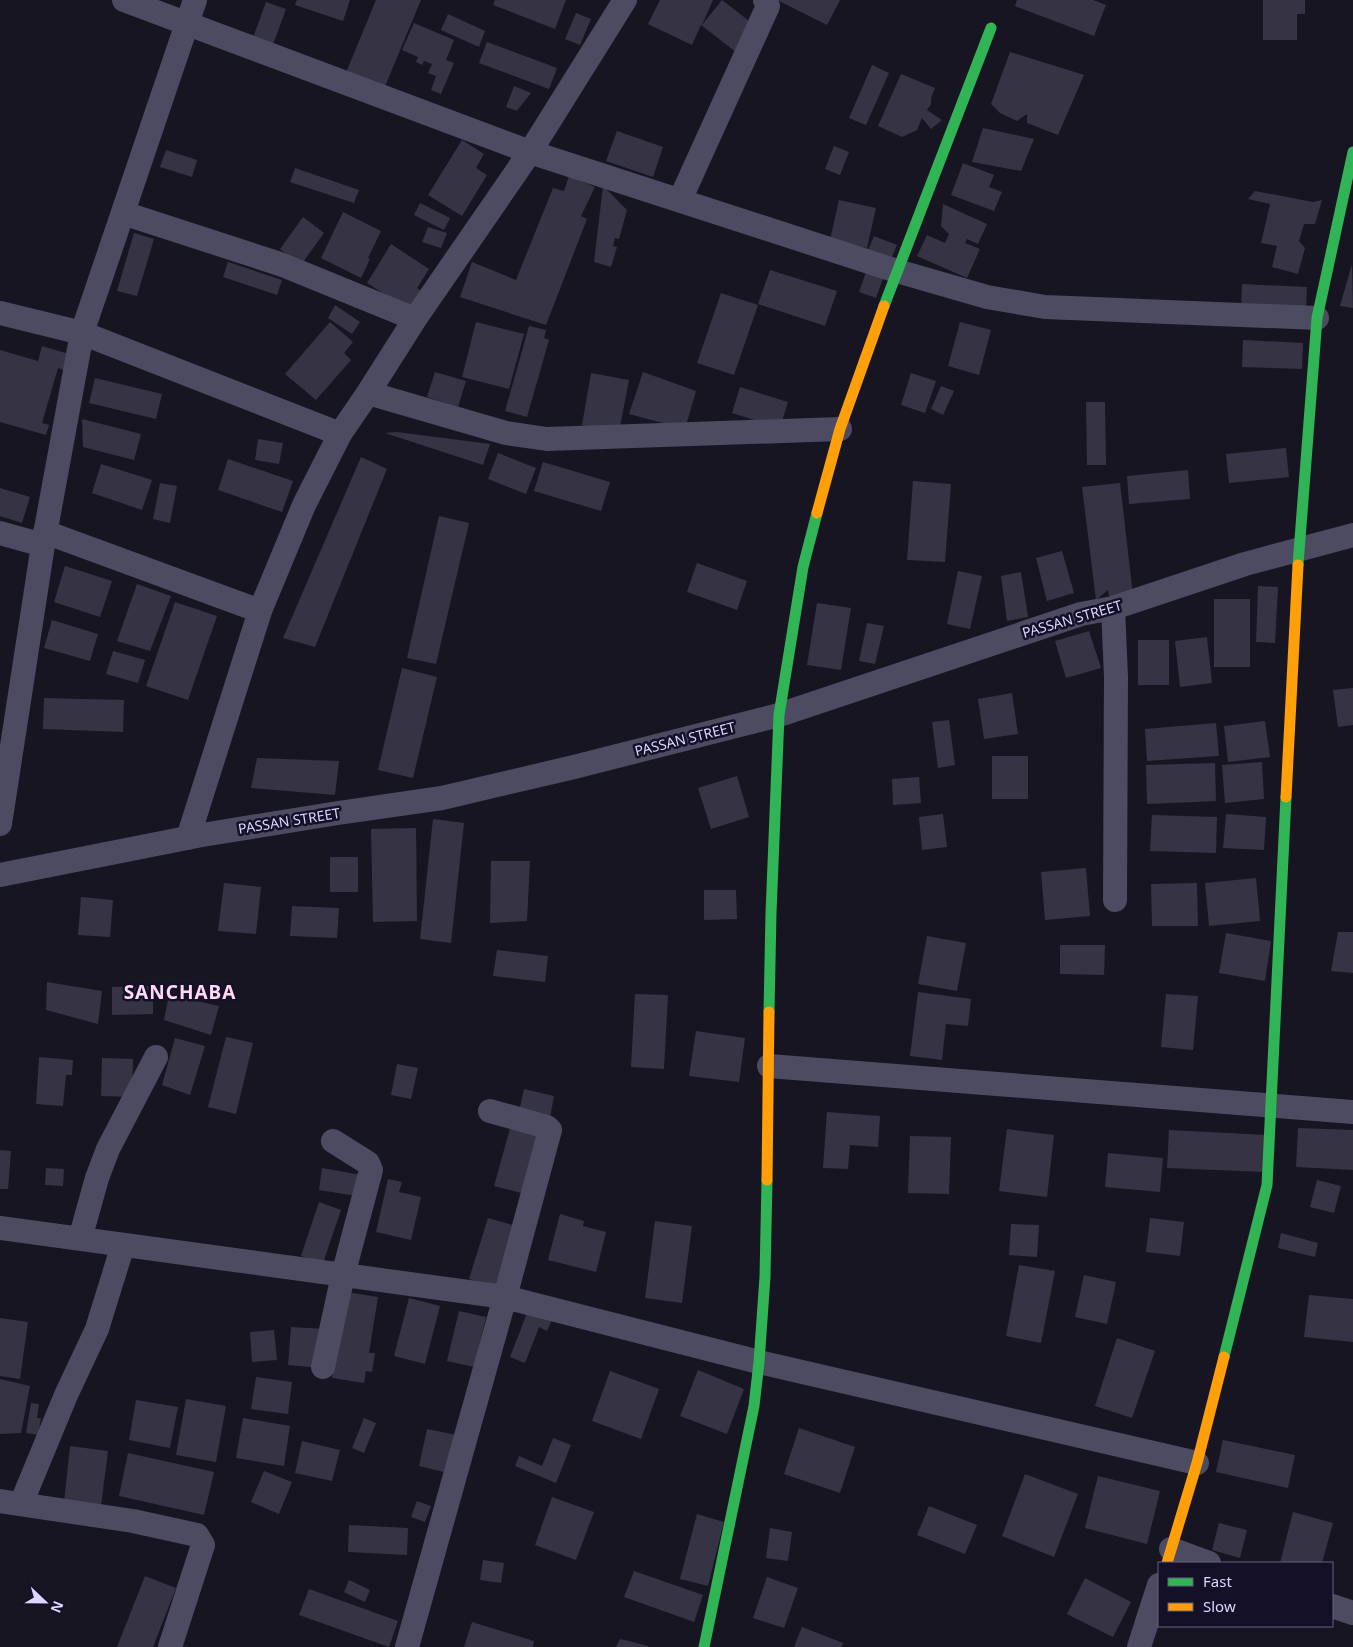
<svg xmlns="http://www.w3.org/2000/svg" width="1353" height="1647" font-family="'Noto Sans',sans-serif">
  <style>
    .building { fill: #363344 }
    .lines { fill: none; stroke-linecap: round; stroke-linejoin: round }
    .street { stroke: #4c4b62; stroke-width: 24 }
    .fast { stroke: #30b455; stroke-width: 11 }
    .slow { stroke: #ff9f0a; stroke-width: 11 }
    .labels { text-anchor: middle; stroke-width: 5; stroke-linejoin: round; paint-order: stroke }
    .street-label { font-size: 14px; fill: #dbd7fe; stroke: #141027 }
    .district-label { font-size: 19px; font-weight: bold; letter-spacing: 1px; fill: #fed9f1; stroke: #141027 }
  </style>
  <rect width="100%" height="100%" fill="#181522"/>
  <path class="building" d="M297 0H350L343 21 295 5Z
    M376 0H421L383 91 345 75Z
    M495 0H566L555 29 493 5Z
    M660 0H713L702 25 722 0 757 27 737 53 701 25 692 45 648 24Z
    M777 0H840L827 25Z
    M1017 0H1093L1106 5 1094 36 1015 6Z
    M1263 0H1305V14H1297V40H1263Z
    M266 2 286 9 271 50 251 43Z
    M576 13 591 19 580 45 565 39Z
    M448 14 485 31 479 47 441 30Z
    M414 23 454 40 446 60 454 63 441 94 431 90 436 76 428 73 432 64 424 61 422 65 416 62 418 57 402 50Z
    M487 42 557 68 549 89 479 63Z
    M1010 52 1084 75 1058 135 1027 123V114L1017 121 1000 113 991 104Z
    M872 65 889 73 866 125 849 118Z
    M901 74 935 88 931 98V104L927 110 942 120 931 129 922 118 917 130 902 137 878 126Z
    M514 86 531 93 517 111 506 107Z
    M983 128 1034 139 1021 171 972 162Z
    M617 131 663 147 653 177 606 161Z
    M462 140 484 154 476 168 487 175 462 216 428 195Z
    M834 146 849 152 840 175 825 169Z
    M166 150 197 160 192 177 160 167Z
    M963 163 994 175 989 187 1002 192 994 211 951 195Z
    M295 168 359 190 354 203 290 182Z
    M569 176 595 187 581 216 587 219 546 325 460 297 472 262 516 280 553 188 564 191Z
    M603 186 627 210 619 239 615 238 613 246 617 247 611 267 594 262Z
    M1255 191 1313 202 1322 200 1315 224H1304L1299 241 1305 248 1298 274 1272 267 1277 246 1261 243 1270 204 1248 199Z
    M839 200 876 208 867 248 830 240Z
    M420 203 450 218 444 230 414 215Z
    M943 204 987 224 978 244 967 239 965 243 980 249 967 278 917 256 927 235 945 243 949 234 941 226Z
    M343 212 381 231 368 258 370 259 361 278 321 258Z
    M303 217 324 233 301 265 280 249Z
    M428 227 447 233 441 248 422 242Z
    M134 233 154 239 137 296 117 291Z
    M874 236 897 245 891 259 868 250Z
    M391 244 429 269 417 288 423 292 411 311 367 283Z
    M228 262 282 280 277 295 223 277Z
    M1352 264 1353 308 1340 306Z
    M770 270 837 291 825 326 758 304Z
    M866 272 883 278 876 298 859 292Z
    M1242 284 1307 287 1306 310 1241 307Z
    M721 293 758 305 734 375 697 363Z
    M335 305 360 322 352 334 328 318Z
    M330 322 353 342 344 353 351 360 316 400 285 374Z
    M476 322 524 334 509 389 462 377Z
    M960 322 991 330 979 375 948 366Z
    M529 326 546 330 544 338 549 340 527 417 505 411Z
    M1243 340 1303 343 1302 369 1242 367Z
    M42 346 69 354 64 370 58 368 42 423 49 425 46 435 0 422V350L38 361Z
    M435 372 466 381 458 407 427 397Z
    M643 372 696 391 685 429 629 414Z
    M591 373 629 380 619 432 582 425Z
    M911 373 936 381 925 413 901 405Z
    M95 378 162 394 156 419 89 403Z
    M941 386 954 391 943 415 931 409Z
    M740 387 788 402 780 428 732 413Z
    M1086 402H1105L1106 465H1087Z
    M82 419 141 434 134 460 83 447Z
    M397 432 490 444 483 465 385 433Z
    M258 439 283 443 279 464 255 460Z
    M1286 448 1289 477 1229 483 1226 454Z
    M498 453 536 468 526 494 488 479Z
    M361 457 387 469 315 647 283 638Z
    M228 459 293 481 282 512 218 490Z
    M543 462 610 482 601 511 534 491Z
    M101 464 152 480 142 510 92 493Z
    M1188 470 1190 499 1129 504 1127 476Z
    M913 481 951 484 945 562 907 560Z
    M160 483 177 486 170 523 153 519Z
    M1120 483 1133 595 1110 602 1108 590 1096 600 1082 487Z
    M0 488 30 497 22 523 0 516Z
    M439 516 469 523 436 664 407 658Z
    M1062 551 1074 593 1047 601 1036 558Z
    M697 563 747 581 737 610 687 592Z
    M65 566 112 581 100 617 54 602Z
    M958 571 982 576 970 629 947 624Z
    M1021 572 1028 617 1007 621 1001 576Z
    M137 584 171 596 150 651 117 641Z
    M1258 586 1278 587 1275 643 1256 642Z
    M1214 599H1250V667H1214Z
    M175 602 217 616 188 700 146 686Z
    M817 603 851 608 841 670 807 665Z
    M52 620 98 634 90 661 44 648Z
    M867 623 884 626 875 664 859 661Z
    M1089 631 1101 668 1066 678 1055 641Z
    M1207 637 1212 683 1180 687 1175 641Z
    M1138 640H1169V685H1138Z
    M113 651 145 660 138 683 106 674Z
    M402 668 437 677 413 778 378 770Z
    M1353 688V725L1338 727 1333 690Z
    M1012 693 1018 734 984 739 978 699Z
    M44 698 124 700 123 732 43 729Z
    M949 720 955 765 938 768 932 722Z
    M1265 721 1270 757 1228 762 1224 726Z
    M1216 723 1219 756 1147 761 1145 729Z
    M992 756H1028V799H992Z
    M257 758 339 761 335 795 251 788Z
    M1262 762 1264 799 1225 803 1222 765Z
    M1215 763 1216 801 1147 804 1146 765Z
    M737 776 749 817 711 829 698 788Z
    M919 777 921 803 893 805 892 779Z
    M943 814 947 847 922 850 919 817Z
    M1226 814 1266 817 1264 850 1223 848Z
    M1152 815 1217 817 1216 853 1150 851Z
    M433 819 464 823 451 943 420 939Z
    M416 828 417 921 373 922 371 829Z
    M330 857H358V892H330Z
    M491 861H530L527 921 490 923Z
    M1086 868 1090 916 1045 920 1041 872Z
    M1256 878 1260 921 1209 926 1205 883Z
    M224 883 261 887 256 934 218 931Z
    M1197 883 1198 926H1152L1151 884Z
    M704 890H736L737 919 704 920Z
    M81 897 113 900 110 937 78 935Z
    M292 906 339 908 337 938 290 936Z
    M1338 932H1353V973L1331 971Z
    M1226 933 1271 941 1265 981 1219 973Z
    M927 936 966 943 957 991 918 984Z
    M1060 945H1105L1104 975 1060 974Z
    M497 950 548 956 545 982 493 976Z
    M47 982 102 991 98 1024 46 1010Z
    M153 986V1014L112 1015V987Z
    M918 992 971 999 968 1026 946 1024 942 1060 910 1056Z
    M635 994 668 995 664 1069 631 1067Z
    M1166 994 1198 996 1193 1050 1161 1047Z
    M169 995 219 1006 211 1035 164 1020Z
    M696 1031 745 1038 739 1082 689 1076Z
    M226 1037 253 1043 236 1114 208 1107Z
    M175 1038 205 1046 190 1095 162 1085Z
    M39 1057 73 1060 72 1075H66L63 1106 36 1104Z
    M102 1058 133 1059 132 1097 101 1096Z
    M397 1064 418 1068 411 1099 391 1095Z
    M524 1089 554 1096 549 1123 518 1117Z
    M827 1112 880 1116 878 1147 850 1145 848 1169 823 1168Z
    M511 1125 541 1133 525 1194 494 1186Z
    M1298 1128 1353 1130V1170L1296 1167Z
    M1007 1129 1054 1135 1047 1197 999 1191Z
    M1169 1130 1267 1135 1265 1172 1167 1168Z
    M910 1136 951 1137 949 1194 908 1193Z
    M0 1150 11 1151 8 1189H0Z
    M1108 1153 1163 1158 1160 1192 1105 1187Z
    M46 1168 64 1169 63 1186 45 1185Z
    M322 1168 367 1176 363 1197 319 1190Z
    M388 1179 402 1182 399 1192 421 1197 411 1240 376 1232Z
    M1317 1180 1341 1186 1334 1213 1310 1207Z
    M319 1202 341 1210 323 1263 301 1256Z
    M560 1214 584 1221 583 1226 606 1232 596 1272 548 1260Z
    M488 1218 516 1226 497 1288 469 1279Z
    M1150 1218 1184 1222 1180 1256 1146 1252Z
    M655 1221 692 1226 682 1303 645 1298Z
    M1011 1224 1039 1225 1037 1257 1009 1255Z
    M1281 1233 1318 1243 1315 1257 1278 1248Z
    M1019 1265 1055 1271 1041 1343 1006 1336Z
    M1084 1275 1116 1282 1107 1324 1075 1317Z
    M346 1292 378 1297 369 1353H375L372 1372 366 1371 364 1383 332 1378Z
    M1309 1295 1353 1299V1342L1304 1337Z
    M409 1298 440 1306 425 1364 394 1356Z
    M529 1308 553 1317 547 1331 539 1327 525 1363 510 1357Z
    M459 1311 486 1317 474 1367 447 1361Z
    M0 1318 28 1322 20 1379 0 1376Z
    M291 1327 325 1329 322 1368 288 1365Z
    M274 1330 277 1360 252 1362 250 1332Z
    M1117 1338 1155 1351 1132 1418 1095 1406Z
    M698 1370 744 1389 727 1434 680 1416Z
    M610 1371 659 1389 641 1439 592 1421Z
    M256 1377 292 1382 288 1414 251 1409Z
    M0 1379 30 1386 21 1433 0 1434Z
    M186 1399 226 1406 216 1462 176 1455Z
    M136 1400 178 1407 170 1448 129 1440Z
    M31 1403 39 1404 37 1418H41L38 1435 26 1433Z
    M243 1418 290 1426 284 1466 236 1458Z
    M364 1418 376 1423 364 1453 352 1448Z
    M799 1428 855 1447 840 1493 784 1474Z
    M427 1429 457 1435 448 1473 419 1466Z
    M553 1438 571 1445 556 1483 515 1466 519 1456 542 1466Z
    M1223 1440 1295 1455 1288 1488 1216 1472Z
    M302 1441 340 1450 332 1481 295 1473Z
    M70 1446 108 1451 101 1506 64 1502Z
    M128 1453 214 1472 204 1515 119 1496Z
    M264 1471 292 1482 279 1514 251 1502Z
    M1025 1474 1078 1494 1054 1557 1002 1536Z
    M1098 1476 1160 1491 1147 1544 1085 1528Z
    M552 1497 594 1512 576 1560 535 1545Z
    M417 1501 431 1506 425 1522 411 1517Z
    M929 1506 977 1525 965 1554 917 1535Z
    M1293 1512 1333 1523 1322 1563H1280Z
    M697 1514 724 1522 708 1586 680 1579Z
    M1219 1523 1247 1530 1240 1558 1212 1550Z
    M349 1525 408 1528 407 1555 348 1552Z
    M770 1528 792 1532 788 1561 766 1558Z
    M483 1560 504 1563 501 1583 480 1580Z
    M634 1571 703 1595 694 1622 624 1597Z
    M145 1576 176 1588 153 1647H117Z
    M767 1577 798 1588 784 1628 753 1618Z
    M1085 1578 1131 1602 1113 1637 1067 1614Z
    M349 1580 370 1590 365 1602 344 1592Z
    M309 1589 398 1621 389 1647 299 1615Z
    M472 1622 534 1641 533 1647H464Z
    M802 1627 843 1643 842 1647H794Z
    M620 1639 648 1646V1647H616Z"/>
  <g class="lines">
    <path class="street" d="M124 0 530 152 897 271 987 297 1045 307 1317 318
      M680 200 768 6 765 0
      M123 213 280 264 415 319
      M0 313 82 333 340 434
      M368 393 506 433 547 439 840 429
      M45 532 260 611
      M0 533 43 545
      M1113 608 1116 677 1115 900
      M0 824 43 545 82 333 195 0
      M188 838 260 611 304 505 340 434 368 393 415 319 530 152 625 0
      M0 875 202 835 338 813 442 798 574 767 779 715 1081 614 1113 608 1245 564 1353 535
      M769 1066 1353 1112
      M0 1228 505 1297 759 1362 1197 1463
      M80 1239 97 1178 108 1149 156 1057
      M323 1367 343 1275 371 1170 368 1163 333 1141
      M0 1501 133 1521 197 1535 203 1545 170 1647
      M21 1504 66 1395 97 1329 123 1245
      M1171 1549 1209 1563
      M1332 1606 1353 1613
      M407 1647 505 1297 550 1130 547 1127 490 1111
      M1139 1647 1159 1585"/>
    <path class="fast" d="M884 306 991 28
      M1298 565 1317 318 1353 152
      M769 1012 771 913 779 715 803 567 817 513
      M1224 1357 1267 1185 1286 797
      M704 1647 754 1406 759 1362 765 1277 767 1180"/>
    <path class="slow" d="M817 513 840 429 884 306
      M1286 797 1298 565
      M767 1180 769 1012
      M1167 1563 1197 1463 1224 1357"/>
  </g>
  <g class="labels">
    <g class="street-label">
      <text transform="translate(1072 619) rotate(-16)" y="5">PASSAN STREET</text>
      <text transform="translate(685 739) rotate(-14)" y="5">PASSAN STREET</text>
      <text transform="translate(289 821) rotate(-9)" y="5">PASSAN STREET</text>
    </g>
    <g class="district-label">
      <text x="180" y="999">SANCHABA</text>
    </g>
  </g>
  <rect x="1158" y="1562" width="175" height="65" fill="#141027" stroke="#64607d"/>
  <rect x="1168" y="1578" width="25" height="8" fill="#30b455" stroke="#64607d"/>
  <text x="1203" y="1587" font-size="15" fill="#dbd7fe">Fast</text>
  <rect x="1168" y="1603" width="25" height="8" fill="#ff9f0a" stroke="#64607d"/>
  <text x="1203" y="1612" font-size="15" fill="#dbd7fe">Slow</text>
  <g transform="translate(45 1602) rotate(112)" stroke="#141027" stroke-width="4" paint-order="stroke">
  <path d="M0-4L9 19L0 12L-9 19Z" fill="#dbd7fe"/>
  <text y="-8" font-size="14" font-weight="bold" text-anchor="middle" fill="#dbd7fe">N</text>
  </g>
</svg>
